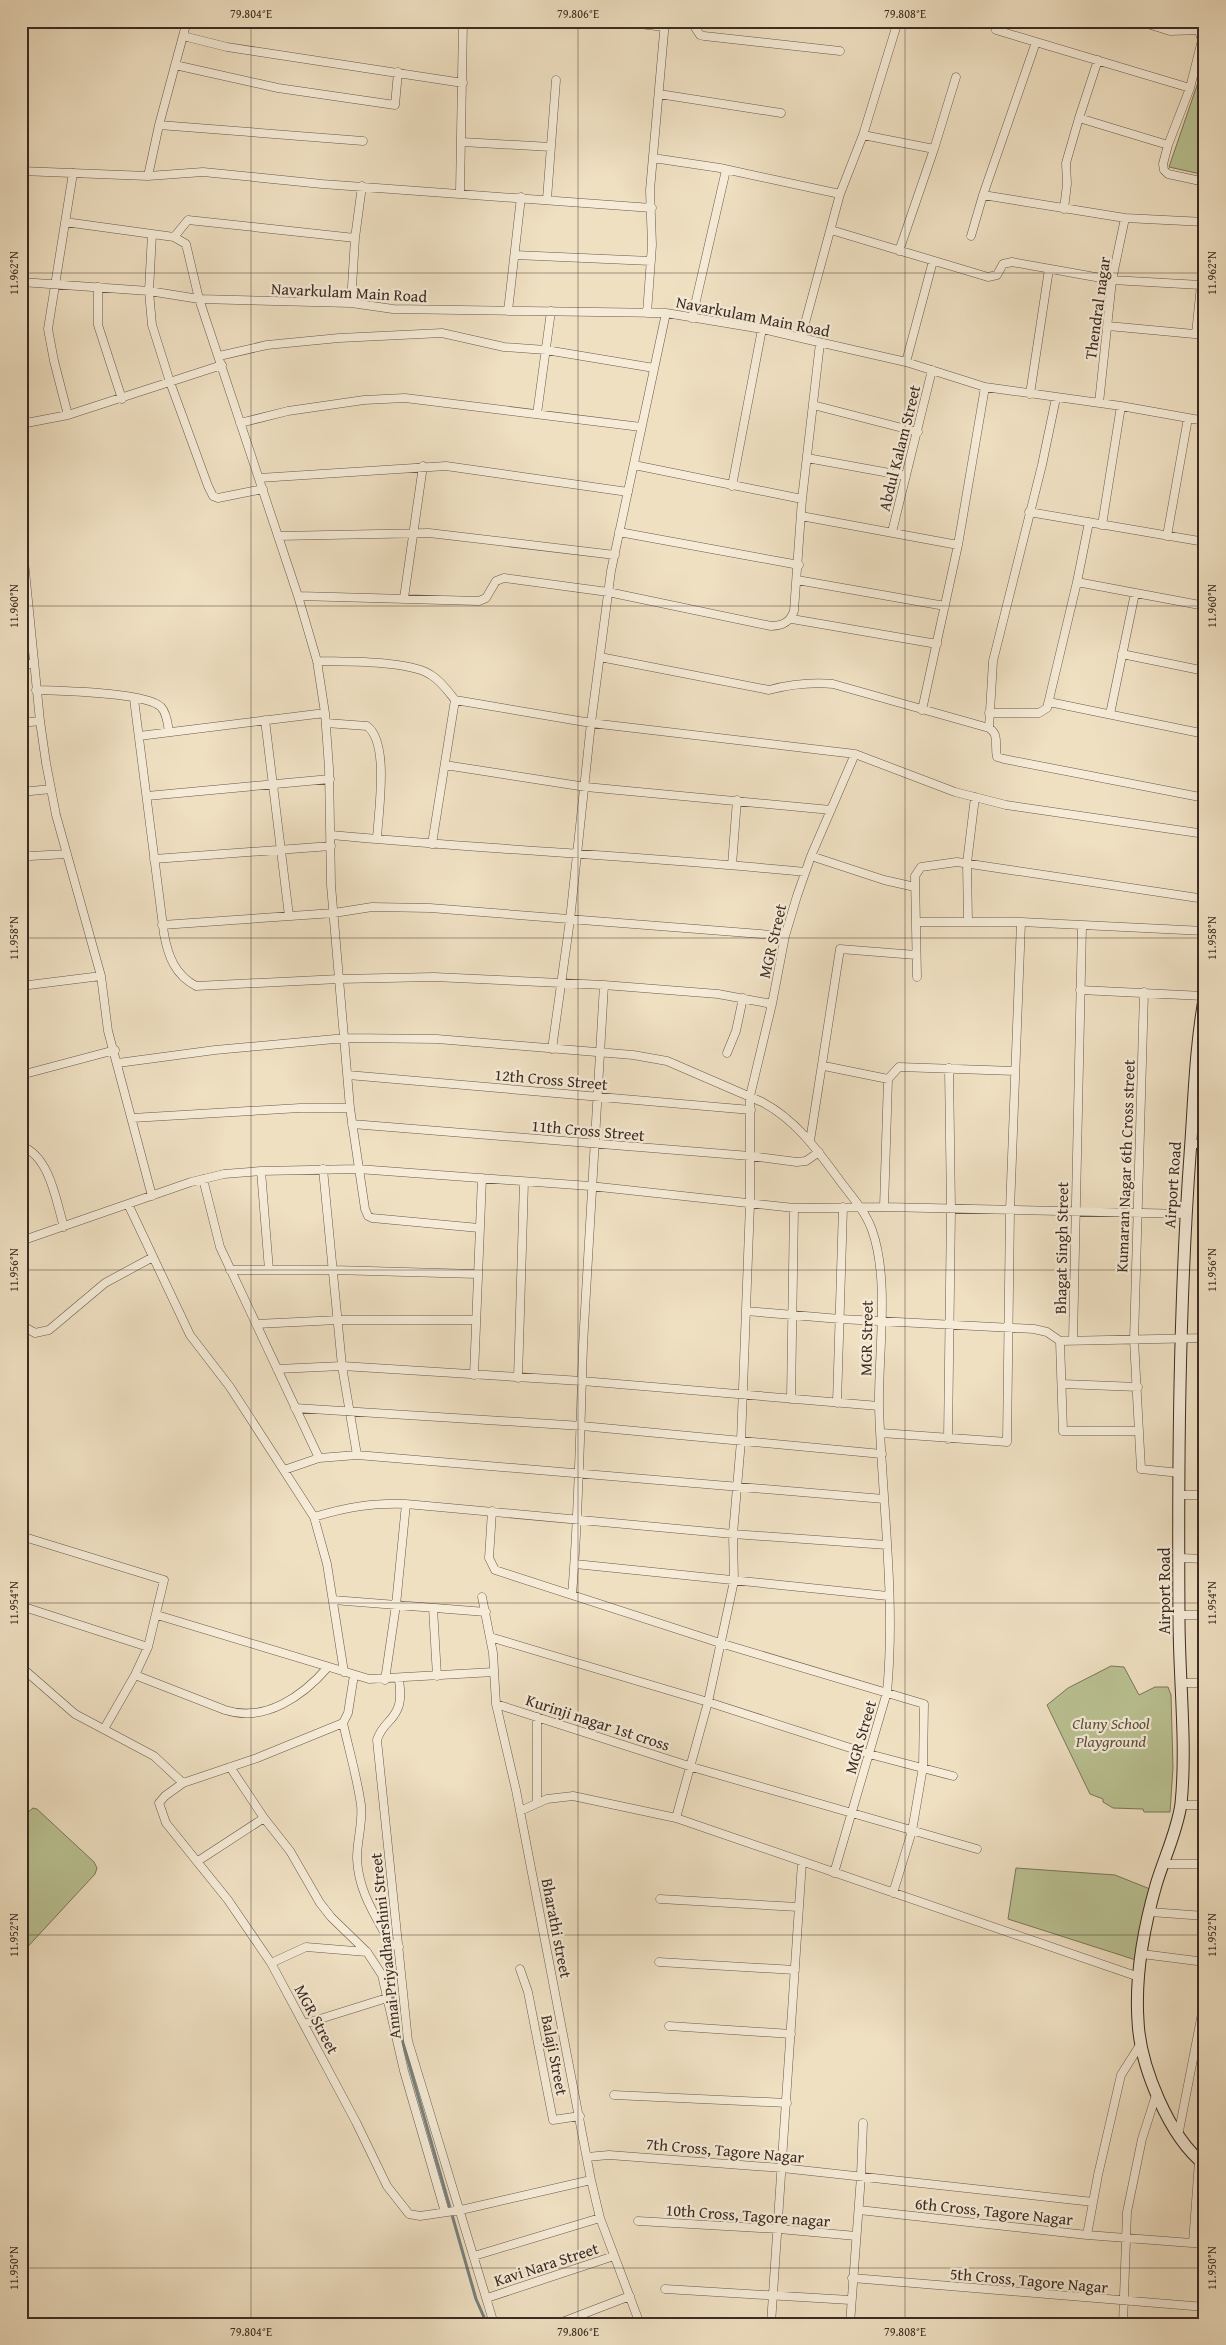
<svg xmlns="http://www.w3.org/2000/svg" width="1226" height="2345" font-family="'Gentium Book Plus',serif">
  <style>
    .green { fill: #bac293; stroke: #7b765b }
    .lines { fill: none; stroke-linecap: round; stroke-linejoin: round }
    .stream { stroke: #76817f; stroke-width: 3 }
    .street-casing { stroke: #69584b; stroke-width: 9 }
    .secondary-casing { stroke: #3c2b23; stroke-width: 13 }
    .street { stroke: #f5ebd7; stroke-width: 8 }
    .secondary { stroke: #f5ebd7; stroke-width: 11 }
    .ticks { fill: none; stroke: #3c2b23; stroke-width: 1; stroke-opacity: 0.45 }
    .labels { text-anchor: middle; stroke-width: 4.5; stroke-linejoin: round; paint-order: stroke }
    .street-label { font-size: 16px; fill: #3c2b23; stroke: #f5ebd7 }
    .park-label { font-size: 16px; font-style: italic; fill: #5c513f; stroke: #f5ebd7 }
    .neatline { fill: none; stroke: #3c2b23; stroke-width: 2 }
    .ticks-label { font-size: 12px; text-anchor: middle; fill: #3c2b23 }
  </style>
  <rect width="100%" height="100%" fill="#efe0c2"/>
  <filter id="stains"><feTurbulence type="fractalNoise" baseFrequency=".004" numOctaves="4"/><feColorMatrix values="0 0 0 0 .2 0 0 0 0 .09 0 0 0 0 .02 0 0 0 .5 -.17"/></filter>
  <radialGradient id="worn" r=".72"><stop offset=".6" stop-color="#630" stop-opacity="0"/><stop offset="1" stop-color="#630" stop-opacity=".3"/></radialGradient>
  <path class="green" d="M1205 62V175L1169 167Z
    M1111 1666 1124 1667 1139 1695 1155 1687H1168L1171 1695 1173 1768 1170 1812H1144L1143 1809 1113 1808 1103 1802V1799L1090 1794 1047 1705 1068 1688Z
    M33 1808 37 1809 94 1862 97 1868 95 1874 21 1954V1818Z
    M1016 1868 1115 1875 1150 1889 1139 1961 1008 1919Z"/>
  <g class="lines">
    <path class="stream" d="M383 1946 401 2036 476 2299 487 2324"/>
    <defs>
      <path id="street" d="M616 21 664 27
        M691 21 700 35 704 36 840 51
        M1138 21 1170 31 1200 30
        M1196 21 1202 40 1190 88 1168 145 1163 164 1164 170 1168 174 1205 182
        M996 30 1190 88
        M183 36 227 47 463 83
        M175 65 278 88 395 105 398 72
        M659 94 781 113
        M1079 118 1098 60
        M159 125 363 141
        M863 135 934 149 899 251
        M462 142 551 147
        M934 149 956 77
        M653 158 720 168 840 194
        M21 171 148 176 203 172 322 184 652 208
        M148 176 159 125 187 21
        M460 192 463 21
        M983 195 1125 218 1205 222
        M547 199 556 80
        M1064 209 1067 184 1066 163 1079 118 1168 145
        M65 222 174 237 186 244 199 299 298 596 317 661 325 713 329 768 331 885 350 1108 365 1209 368 1216 372 1218 479 1228
        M831 230 988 277 997 275 1003 264 1012 262 1112 280 1201 285
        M152 234 149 291 152 325 170 382 208 486 213 496 218 498 263 489
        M971 236 983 195 1036 42
        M174 237 188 220 355 238
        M515 255 651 261
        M21 282 149 291 199 299 351 303 393 309 666 313 762 329 801 338 906 362 985 387 1121 406 1205 421
        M98 287V325L122 399
        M351 303 355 238 362 186
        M508 311 521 197
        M647 313 652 245 650 190 665 21
        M692 318 726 170
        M1108 326 1205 335
        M1196 334 1205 246
        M801 338 840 194 863 135 898 21
        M219 356 267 345 339 338 442 333 504 347 546 350 654 368
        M906 362 933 261
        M1030 394 1049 269
        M1099 403 1112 280 1125 218
        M813 405 918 432
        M537 414 551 311
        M68 415 54 361 48 329 73 173
        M240 423 288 411 364 400 405 398 641 427
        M21 424 68 415 222 365
        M807 458 906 476
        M634 465 802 499
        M259 478 446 466 628 492
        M732 486 762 329
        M1029 512 1205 542
        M801 516 958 545
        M1102 525 1121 406
        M21 531 40 721 46 763 56 815 101 976 108 1031 152 1196
        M619 532 799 565
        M892 532 932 370
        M278 536 429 533 615 555
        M1167 536 1188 418
        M797 580 945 606
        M1077 582 1089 522
        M298 596 479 601 486 598 496 581 504 578 608 592 771 626C783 626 790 622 794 611L802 499 820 343
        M404 598 423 466
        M792 619 937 644
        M1122 654 1205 671
        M600 657 769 690C792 684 810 682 833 684L989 728C1000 735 994 745 997 757L1004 759 1205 798
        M317 661C344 662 410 660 431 675 441 681 448 691 455 700
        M21 664H34
        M36 690C61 691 145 692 161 707 167 713 168 725 169 732
        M134 699 164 934C168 956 175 975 196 986L339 979 434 977 604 985 718 994 772 1004
        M455 700 591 723 855 754 955 792 1006 805 1205 834
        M1049 702 1205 734
        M922 710 958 545 985 387
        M989 713H1039L1047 708 1077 582 1205 606
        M1110 714 1135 593
        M265 720 289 916
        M21 723 40 721
        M326 723 367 726C390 743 378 813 377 839
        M989 728 993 661 1042 465 1056 398
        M139 736 325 713
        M855 754 811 856 797 896 785 936 772 1004 750 1096V1204L741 1441 733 1534 734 1581 708 1702 676 1818 1139 1977
        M445 765 586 787 831 810
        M21 792 51 789
        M147 796 330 779
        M331 835C489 850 647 856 805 872
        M432 844 455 700
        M21 852 30 856 67 854
        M811 856 884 880 915 887
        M154 859 331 846
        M732 865 737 800
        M916 922H1021L1205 931
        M968 922 967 863 975 797
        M162 925 334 913 372 907 430 908 785 936
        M917 977 915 876 921 867 957 862 1205 899
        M21 986 101 976
        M1080 990 1204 996
        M1144 992 1134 1340 1141 1469 1180 1473
        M552 1049 570 920 591 723 611 571 666 313
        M727 1053 736 1031 743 998
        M118 1063 215 1050 346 1038 437 1039 633 1055 667 1061 762 1102C798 1121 820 1154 843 1185 854 1199 866 1213 872 1230 890 1280 878 1354 879 1407 882 1502 896 1598 887 1692L834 1873
        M824 1066 888 1079 884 1207
        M21 1075 115 1050
        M348 1075 751 1110
        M888 1079 899 1067 1015 1071
        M1193 1093 1205 1094
        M132 1118 300 1108H350
        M352 1124 750 1156 797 1162 806 1161 819 1152
        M810 1141 840 949 916 955
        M1191 1144H1205
        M21 1146C50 1156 56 1201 64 1227
        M323 1169 342 1366 357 1455
        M261 1171 269 1270
        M203 1179 220 1247 319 1458
        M128 1204 190 1335 230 1387 314 1517 327 1564 344 1672
        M21 1241 191 1182 224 1174 261 1171 358 1169 590 1186 794 1208 884 1207 1186 1214
        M230 1270H333L477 1274
        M746 1311 840 1319 1034 1329 1047 1332 1060 1341
        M256 1324 338 1320H476
        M21 1325 35 1333 49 1330 105 1283 153 1257
        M1073 1340 1082 926
        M277 1369 342 1366 582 1381 879 1406
        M474 1375 482 1178
        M518 1378 524 1182
        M1063 1384 1138 1387
        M791 1399 794 1208
        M837 1403 843 1207
        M295 1408 582 1426 882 1454
        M1139 1431H1063L1060 1341 1205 1338
        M881 1433 1007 1442 1010 1210 1021 922
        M948 1439 951 1209 949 1068
        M284 1470 319 1458 357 1455 884 1499
        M1180 1495H1205
        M492 1511 489 1558 495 1570 720 1643 924 1704 923 1767 912 1831 893 1893
        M314 1517C347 1507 371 1503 406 1504L733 1534 887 1545
        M21 1536 164 1580 148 1647 135 1675 104 1729
        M1180 1558 1205 1559
        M575 1564 888 1596
        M572 1595C579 1512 580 1430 583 1347 589 1226 596 1105 604 985
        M482 1597 493 1653 496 1704 516 1790 591 2180 600 2218 640 2324
        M333 1600 486 1612
        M21 1606 148 1647
        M433 1608 437 1676
        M157 1615 369 1679 494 1672
        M1179 1615H1205
        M490 1637 708 1702 869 1754 953 1776
        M21 1667 75 1714 154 1756 183 1783
        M135 1675 225 1710C265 1723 303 1696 328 1667
        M354 1675 348 1713 343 1723 257 1758 183 1783 165 1796 159 1803 166 1823 228 1900 271 1963 356 2122 387 2186 409 2214 420 2216 461 2210 591 2180
        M399 1679C400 1688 402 1701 397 1710 391 1723 382 1724 377 1740L408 2041 494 2324
        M385 1680 396 1605 406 1504
        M1180 1683H1205
        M496 1704 692 1767 977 1849
        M343 1723C349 1750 357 1777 361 1805 363 1823 357 1840 357 1858 358 1889 373 1912 388 1939L391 1944 399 1947
        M230 1767 264 1818 290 1851 320 1903 331 1917 367 1952 382 1975 404 2071 445 2212
        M537 1803V1717
        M1181 1805H1205
        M520 1811 547 1799 573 1796 676 1818
        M198 1861 264 1818
        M1163 1864H1205
        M660 1899 798 1907
        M1150 1912 1205 1916
        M1142 1954 1205 1962
        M659 1962 795 1970
        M271 1963 306 1947 367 1952
        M520 1969 528 1992 553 2120 580 2116
        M304 2024 387 1998
        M669 2026 791 2034
        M614 2095 787 2103
        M1178 2136 1205 1998
        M587 2157 609 2155 782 2168 1093 2202
        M859 2210 1087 2235 1205 2244
        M638 2221 779 2229 856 2236
        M1087 2235 1098 2175 1121 2075 1140 2045
        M1193 2243 1199 2161
        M474 2256 600 2218
        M852 2278 1205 2307
        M665 2289 850 2300
        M487 2298 614 2256
        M557 2324 630 2296
        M771 2324 802 1862
        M850 2324 861 2176 863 2123
        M1123 2324 1127 2212 1142 2139 1157 2092"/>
      <path id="secondary" d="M1205 994C1195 1048 1194 1101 1190 1155 1179 1309 1178 1464 1179 1618 1179 1679 1187 1744 1181 1804 1177 1832 1164 1858 1156 1885 1144 1927 1135 1977 1138 2021 1140 2066 1169 2137 1205 2165"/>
    </defs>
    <use href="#street" class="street-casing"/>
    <use href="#secondary" class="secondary-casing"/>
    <use href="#street" class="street"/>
    <use href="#secondary" class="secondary"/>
  </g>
  <path class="ticks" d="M251 21V2324M578 21V2324M905 21V2324M21 273H1205M21 606H1205M21 938H1205M21 1270H1205M21 1603H1205M21 1935H1205M21 2268H1205"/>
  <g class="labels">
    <g class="street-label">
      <text transform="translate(349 292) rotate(3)" y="6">Navarkulam Main Road</text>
      <text transform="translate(1097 308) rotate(-82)" y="6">Thendral nagar</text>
      <text transform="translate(753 316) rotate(11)" y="6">Navarkulam Main Road</text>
      <text transform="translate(899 448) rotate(-76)" y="6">Abdul Kalam Street</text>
      <text transform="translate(772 941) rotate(-77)" y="6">MGR Street</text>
      <text transform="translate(551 1079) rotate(5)" y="6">12th Cross Street</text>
      <text transform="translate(588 1130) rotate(5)" y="6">11th Cross Street</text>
      <text transform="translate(1125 1166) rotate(-88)" y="6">Kumaran Nagar 6th Cross street</text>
      <text transform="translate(1172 1185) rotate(-86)" y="6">Airport Road</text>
      <text transform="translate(1061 1248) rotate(-89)" y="6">Bhagat Singh Street</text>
      <text transform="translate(866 1338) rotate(-89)" y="6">MGR Street</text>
      <text transform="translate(1164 1591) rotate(-90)" y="6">Airport Road</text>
      <text transform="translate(598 1722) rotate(18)" y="6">Kurinji nagar 1st cross</text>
      <text transform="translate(860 1737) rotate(-74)" y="6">MGR Street</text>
      <text transform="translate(557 1928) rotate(79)" y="6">Bharathi street</text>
      <text transform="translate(385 1946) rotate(-96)" y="6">Annai Priyadharshini Street</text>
      <text transform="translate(317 2019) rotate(62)" y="6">MGR Street</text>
      <text transform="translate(555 2055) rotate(79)" y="6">Balaji Street</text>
      <text transform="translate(725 2150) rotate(5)" y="6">7th Cross, Tagore Nagar</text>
      <text transform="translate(994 2211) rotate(6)" y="6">6th Cross, Tagore Nagar</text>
      <text transform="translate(748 2215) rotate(4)" y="6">10th Cross, Tagore nagar</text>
      <text transform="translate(546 2264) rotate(-18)" y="6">Kavi Nara Street</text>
      <text transform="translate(1029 2280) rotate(5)" y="6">5th Cross, Tagore Nagar</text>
    </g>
    <g class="park-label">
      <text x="1111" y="1729">Cluny School<tspan x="1111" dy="18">Playground</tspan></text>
    </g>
  </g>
  <rect width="1226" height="2345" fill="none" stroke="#efe0c2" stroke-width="55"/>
  <rect x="28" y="28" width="1170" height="2290" class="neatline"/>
  <g class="ticks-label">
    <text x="251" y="18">79.804°E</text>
    <text x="578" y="18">79.806°E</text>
    <text x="905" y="18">79.808°E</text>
    <text transform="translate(14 273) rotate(-90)" y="4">11.962°N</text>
    <text transform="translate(1212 273) rotate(-90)" y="4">11.962°N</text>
    <text transform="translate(14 606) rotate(-90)" y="4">11.960°N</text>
    <text transform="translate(1212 606) rotate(-90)" y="4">11.960°N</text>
    <text transform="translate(14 938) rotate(-90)" y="4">11.958°N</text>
    <text transform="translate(1212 938) rotate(-90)" y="4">11.958°N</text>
    <text transform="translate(14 1270) rotate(-90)" y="4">11.956°N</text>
    <text transform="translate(1212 1270) rotate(-90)" y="4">11.956°N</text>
    <text transform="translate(14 1603) rotate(-90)" y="4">11.954°N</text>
    <text transform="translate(1212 1603) rotate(-90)" y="4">11.954°N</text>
    <text transform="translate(14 1935) rotate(-90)" y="4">11.952°N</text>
    <text transform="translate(1212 1935) rotate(-90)" y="4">11.952°N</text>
    <text transform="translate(14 2268) rotate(-90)" y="4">11.950°N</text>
    <text transform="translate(1212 2268) rotate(-90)" y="4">11.950°N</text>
    <text x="251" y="2336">79.804°E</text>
    <text x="578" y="2336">79.806°E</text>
    <text x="905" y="2336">79.808°E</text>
  </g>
  <rect width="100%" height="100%" filter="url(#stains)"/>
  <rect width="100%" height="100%" fill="url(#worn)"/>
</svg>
